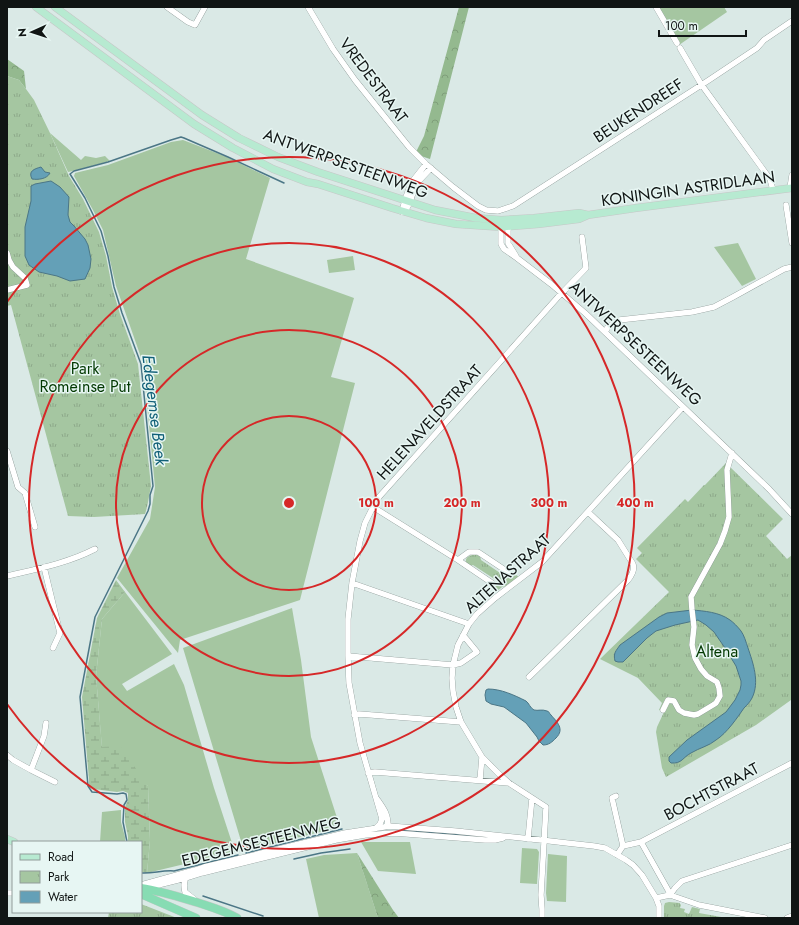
<svg xmlns="http://www.w3.org/2000/svg" width="799" height="925" font-family="Jost,sans-serif">
  <style>
    .green { fill: #a5c6a1 }
    .forest { fill: url(#forest-crowns) }
    .wetland { fill: url(#wetland-marsh) }
    .park { fill: url(#park-tufts) }
    .water { fill: #64a0b7; stroke: #4b7686 }
    .lines { fill: none; stroke-linecap: round; stroke-linejoin: round }
    .stream { stroke: #4b7686; stroke-width: 1.5 }
    .minor-casing { stroke: #7d8b88; stroke-width: 6 }
    .major-casing { stroke: #c6c7c7; stroke-width: 8 }
    .highway-casing { stroke: #c6c7c7; stroke-width: 9 }
    .minor { stroke: #fff; stroke-width: 5.5 }
    .major { stroke: #b7ead1; stroke-width: 7 }
    .highway { stroke: #87dcb3; stroke-width: 8 }
    .ring { fill: none; stroke: #d62828; stroke-width: 2 }
    .labels { text-anchor: middle; stroke-width: 3; stroke-linejoin: round; paint-order: stroke }
    .street-label { font-size: 16px; fill: #101514; stroke: #e7f6f3 }
    .park-label { font-size: 16px; fill: #023800; stroke: #e7f6f3 }
    .water-label { font-size: 17px; font-style: italic; fill: #116078; stroke: #e7f6f3 }
    .centre { fill: #d62828; stroke: #e7f6f3; stroke-width: 2 }
    .ring-label { font-size: 12px; text-anchor: middle; font-weight: bold; fill: #d62828; stroke: #e7f6f3; stroke-width: 3; stroke-linejoin: round; paint-order: stroke }
  </style>
  <defs>
    <pattern id="forest-crowns" width="20" height="18" patternUnits="userSpaceOnUse"><rect width="20" height="18" fill="#94b98f"/><path d="M2 6a3 3 0 1 1 6 0M12 15a3 3 0 1 1 6 0" fill="none" stroke="#7f9e7a"/></pattern>
    <pattern id="wetland-marsh" width="20" height="14" patternUnits="userSpaceOnUse"><rect width="20" height="14" fill="#a5c6a1"/><path d="M1 5h8M5 5V1M11 12h8M15 12V8" fill="none" stroke="#8da98a"/></pattern>
    <pattern id="park-tufts" width="24" height="20" patternUnits="userSpaceOnUse"><rect width="24" height="20" fill="#a5c6a1"/><path d="M3 7l-1-3M5 7V3M7 7l1-3M15 17l-1-3M17 17v-4M19 17l1-3" fill="none" stroke="#8da98a"/></pattern>
  </defs>
  <rect width="100%" height="100%" fill="#dae9e6"/>
  <path class="green" d="M658 7H724L727 12 679 45Z
    M50 133 81 160 85 156 96 158 105 156 110 161 73 171 68 172Z
    M183 140 227 157 270 178 246 259 354 298 331 377 355 383 300 600 180 640 178 653 117 578 150 519 155 487 143 363 116 286 103 230 93 210 74 176 75 173 108 165 171 142Z
    M738 243 756 279 742 286 714 247Z
    M353 256 355 270 329 273 327 260Z
    M125 592 172 654 122 684 127 691 174 664 184 685 214 788 235 852 147 873 150 840 148 786 102 748 96 676 102 619Z
    M292 608 301 660 311 737 340 827 244 851 183 648Z
    M121 810V822L125 837V842H100L102 812Z
    M361 842H410L416 874 378 871Z
    M522 848 537 849 539 852 537 884 520 883Z
    M357 853 378 918H319L306 859 324 855Z
    M548 854 567 856 566 902 547 901 546 893Z"/>
  <path class="forest" d="M459 7H469L430 159 415 154 424 136Z
    M7 59 24 71 26 89 19 80 7 76Z
    M357 853 393 910 399 918H378Z"/>
  <path class="wetland" d="M116 580 125 592 102 619 96 676 102 747 120 746 148 786 150 840 147 873 141 872V842H128V836L125 822V807L128 800V793L123 791 117 792 93 789 89 785V780L82 697 97 618Z"/>
  <path class="park" d="M7 76 19 80 26 89 34 100 50 133 69 176 83 199 99 232 106 256 112 287 120 314 138 364 151 486C149 496 148 505 145 514L94 517 68 516 11 305 7 306Z
    M726 463 783 519 766 536 787 559 792 555V701L791 700 756 725 666 777 662 768 656 732 657 727 664 712 659 710 662 703 638 678 600 659 669 592 636 559 642 553 637 548 685 499 688 502 704 485H705Z
    M474 554 480 556 481 560 503 575 507 574 509 570 519 577 504 587H502L496 592 494 585 496 582V580L473 565 470 566 466 562C465 557 470 556 474 554Z
    M669 902 680 903V904L681 905 680 908 685 909 684 912 689 914 692 907 700 909 699 913 727 918H664V906L665 903Z
    M141 904 177 918H108L109 912H141Z"/>
  <path class="water" d="M41 167 45 172 50 173C47 179 38 180 32 179 28 171 34 169 41 167Z
    M51 181 60 187 69 197 68 215 70 222 74 226 85 239 88 245 91 259 90 268 85 279 70 281 57 276 39 272 29 265 25 256V227L31 201V186L35 184Z
    M692 610C704 611 719 612 730 620 733 622 738 627 741 631 744 635 746 642 748 648 753 663 760 682 752 698 750 702 747 705 744 708 737 718 727 733 716 740 709 746 699 748 691 753 683 757 682 764 671 763L669 761V757L687 740 726 712 735 700 740 690 741 685V681L736 666 725 648 714 632 706 625 698 620 675 625 656 631 647 638 623 662H618L615 661C613 653 616 651 620 645L659 617 667 613Z
    M488 689C501 689 514 695 526 701 529 703 530 708 534 710 538 711 542 709 547 711 550 712 548 712 551 715 557 722 565 729 556 738 552 742 549 745 543 745L539 741 537 737 526 723 504 707 491 704 486 701 485 695 486 690Z"/>
  <g class="lines">
    <path class="stream" d="M402 830 482 837
      M127 842 123 822 124 805 127 800 126 794 123 793 117 794 92 792 88 786 80 697 95 617 148 511 150 504V495L153 486 141 364 122 313 114 287 108 256 101 231 85 198 70 174 74 171 108 162 171 140 181 137 184 138 228 157 284 183
      M246 853 342 829
      M294 859 321 853 350 849
      M141 873C152 874 162 870 174 871L238 855
      M203 896 263 916"/>
    <defs>
      <path id="minor" d="M167 7 188 22 195 25 205 7
        M308 7 333 49 355 80 409 147 426 164 453 187 478 206 486 210 498 211 513 206 709 80 757 48 764 40 792 21
        M656 7 677 43
        M680 48 701 84 770 179 773 190
        M790 188 792 175
        M786 205 792 243
        M402 212 405 200 411 183 426 164
        M405 212 410 202 416 184 431 168
        M508 223V243L516 256
        M501 224V244L504 249 517 258 551 284 585 313 769 489 792 514
        M7 253 9 260 13 267 25 278 27 285 7 290
        M605 332 608 327 619 320 692 312 714 307 733 297 784 269 792 267
        M7 451 18 487 25 493 35 527
        M373 507 458 560 492 583
        M458 560 469 552H478L508 572
        M44 567 60 633 53 648
        M7 576C37 569 68 563 95 549
        M352 583 469 624
        M348 656 453 665 461 663 477 652 463 635
        M529 677 628 580C632 575 635 570 633 564L618 540 588 512
        M663 710 668 700 674 701 679 710 684 713 694 715 698 714 713 705 716 703 720 696 719 688 717 682 707 676 701 669 695 658 692 645 694 627 692 610 691 597 720 544 725 531 729 517 727 470 732 453
        M354 715 359 714 461 722
        M7 755 13 760 31 770 44 736 46 723
        M31 770 55 782
        M368 773 375 772 509 783
        M480 780 482 757
        M616 796 612 798 623 846 617 855
        M377 799C384 809 388 814 388 826
        M376 828 380 824 382 819 360 743 349 683 348 656V619L352 583 360 541 365 523 373 507 379 497 558 297 586 268 582 237
        M528 839 532 798
        M641 842 792 763
        M623 846 641 842 668 890 670 895
        M186 878C183 883 184 887 185 892L194 899
        M141 885 195 870 204 867 345 833 384 827 388 826 455 831 550 841 567 843 594 846 605 848 626 860 633 865 642 875 656 898 659 906V918
        M148 887 154 886 186 878 202 873 336 840 365 835 394 833 485 840H495L503 838
        M7 893H13
        M670 895 675 888 682 881 792 845
        M656 898 670 895 699 905 765 918
        M542 918V909L541 895 546 807 509 783 500 775 482 757 461 722 456 707 453 691 452 678 453 665 458 645 469 624 477 614 495 598 542 562 683 407
        M787 918 792 916"/>
      <path id="major" d="M36 7 194 124 233 148 273 169 307 182 318 184 392 208 426 218 456 224 501 227 539 224 579 219 588 215 636 208 792 188
        M55 7 202 115 239 138 278 157 318 172 435 210 476 218 501 220 534 218 579 213 588 215
        M7 839 14 842"/>
      <path id="highway" d="M141 888C161 891 179 897 199 903 211 907 225 911 237 918
        M141 894 196 918"/>
    </defs>
    <use href="#minor" class="minor-casing"/>
    <use href="#major" class="major-casing"/>
    <use href="#highway" class="highway-casing"/>
    <use href="#minor" class="minor"/>
    <use href="#major" class="major"/>
    <use href="#highway" class="highway"/>
  </g>
  <g class="ring">
    <circle cx="289" cy="503" r="87"/>
    <circle cx="289" cy="503" r="173"/>
    <circle cx="289" cy="503" r="260"/>
    <path d="M7 302A346 346 0 1 1 7 704"/>
  </g>
  <g class="labels">
    <g class="street-label">
      <text transform="translate(374 80) rotate(53)" y="6">VREDESTRAAT</text>
      <text transform="translate(638 110) rotate(-33)" y="6">BEUKENDREEF</text>
      <text transform="translate(346 163) rotate(20)" y="6">ANTWERPSESTEENWEG</text>
      <text transform="translate(688 188) rotate(-8)" y="6">KONINGIN ASTRIDLAAN</text>
      <text transform="translate(636 343) rotate(43)" y="6">ANTWERPSESTEENWEG</text>
      <text transform="translate(429 422) rotate(-48)" y="6">HELENAVELDSTRAAT</text>
      <text transform="translate(507 573) rotate(-42)" y="6">ALTENASTRAAT</text>
      <text transform="translate(711 791) rotate(-28)" y="6">BOCHTSTRAAT</text>
      <text transform="translate(261 841) rotate(-14)" y="6">EDEGEMSESTEENWEG</text>
    </g>
    <g class="park-label">
      <text x="85" y="374">Park<tspan x="85" dy="18">Romeinse Put</tspan></text>
      <text x="717" y="657">Altena</text>
    </g>
    <g class="water-label">
      <text transform="translate(155 410) rotate(83)" y="6">Edegemse Beek</text>
    </g>
  </g>
  <circle cx="289" cy="503" r="6" class="centre"/>
  <g class="ring-label">
    <text x="376" y="507">100 m</text>
    <text x="462" y="507">200 m</text>
    <text x="549" y="507">300 m</text>
    <text x="635" y="507">400 m</text>
  </g>
  <rect width="799" height="925" fill="none" stroke="#101514" stroke-width="16"/>
  <rect x="12" y="841" width="130" height="72" fill="#e7f6f3" stroke="#919c9a"/>
  <rect x="20" y="854" width="20" height="6" fill="#b7ead1" stroke="#919c9a"/>
  <text x="48" y="861" font-size="12" fill="#101514">Road</text>
  <rect x="20" y="871" width="20" height="12" fill="url(#park-tufts)" stroke="#919c9a"/>
  <text x="48" y="881" font-size="12" fill="#101514">Park</text>
  <rect x="20" y="891" width="20" height="12" fill="#64a0b7" stroke="#919c9a"/>
  <text x="48" y="901" font-size="12" fill="#101514">Water</text>
  <g transform="translate(32 32) rotate(267)" stroke="#e7f6f3" stroke-width="3" paint-order="stroke">
  <path d="M0-3L7 15L0 10L-7 15Z" fill="#101514"/>
  <text y="-6" font-size="11" font-weight="bold" text-anchor="middle" fill="#101514">N</text>
  </g>
  <path d="M659 30v6h87v-6" fill="none" stroke="#101514" stroke-width="2"/>
  <text x="665" y="30" font-size="12" fill="#101514" stroke="#e7f6f3" stroke-width="3" paint-order="stroke">100 m</text>
</svg>
